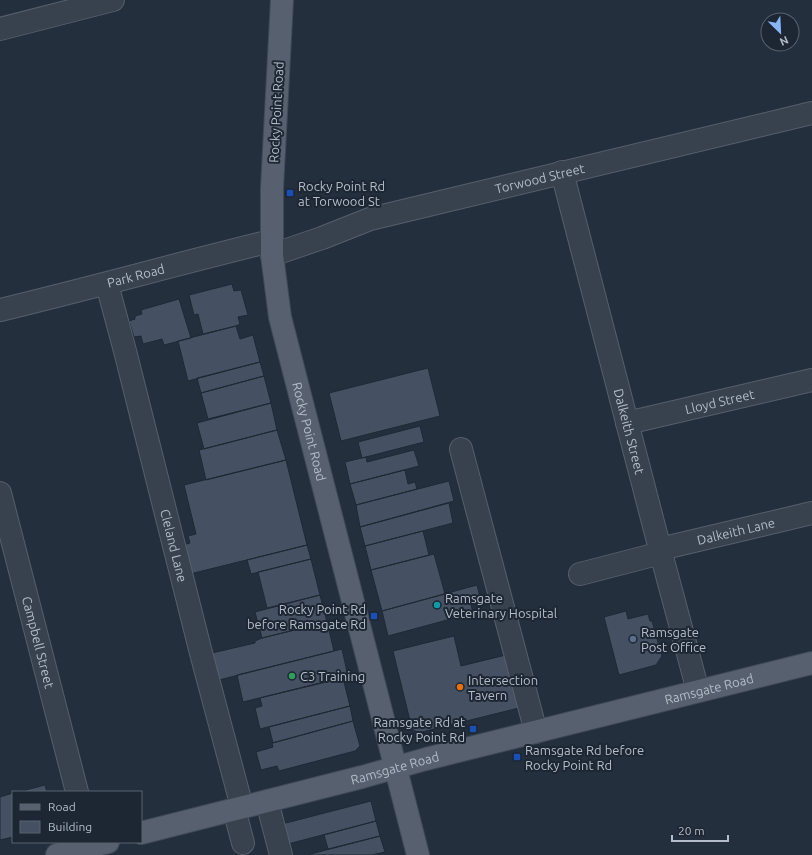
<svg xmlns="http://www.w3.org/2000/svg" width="812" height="855" font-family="Ubuntu,sans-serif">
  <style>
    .building { fill: #455162; stroke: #1f2835 }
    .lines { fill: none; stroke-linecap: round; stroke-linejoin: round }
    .minor-casing { stroke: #565f6c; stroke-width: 24 }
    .major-casing { stroke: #414a57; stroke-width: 24 }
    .minor { stroke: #38414e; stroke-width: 22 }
    .major { stroke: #56606e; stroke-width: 22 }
    .transit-dot { fill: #1a4fb4; stroke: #1d2633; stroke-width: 1.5 }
    .culture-dot { fill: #0f9aa8; stroke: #1d2633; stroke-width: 1.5 }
    .service-dot { fill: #5c6f8a; stroke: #1d2633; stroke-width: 1.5 }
    .leisure-dot { fill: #2e9e5b; stroke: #1d2633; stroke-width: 1.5 }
    .food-dot { fill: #e8710a; stroke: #1d2633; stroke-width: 1.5 }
    .labels { text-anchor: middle; stroke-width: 4; stroke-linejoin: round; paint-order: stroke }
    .street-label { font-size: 13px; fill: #b4bcc9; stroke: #1d2633 }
    .poi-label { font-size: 13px; fill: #b4bcc9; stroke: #1d2633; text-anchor: start }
  </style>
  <rect width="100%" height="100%" fill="#242f3e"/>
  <path class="building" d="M232 284 234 291 241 290 248 315 238 317 240 324 236 326 203 334 198 314 194 315 189 295Z
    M179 299 191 338 164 345 162 339 143 344 141 336 134 337 129 321 135 319V316L142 314 141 310Z
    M236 326 240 339 253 335 260 362 188 381 178 341Z
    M260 362 264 376 201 393 197 378Z
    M428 368 440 416 341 441 329 393Z
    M264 376 271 403 208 419 201 393Z
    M271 403 277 430 204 449 197 423Z
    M420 426 424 442 362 458 358 442Z
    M277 430 286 460 206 480 199 450Z
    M414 450 419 466 350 484 345 462 366 457 367 462Z
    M286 460 307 545 190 574 183 545 190 543 188 536 196 534 184 485Z
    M405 470 408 484 415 482 417 489 356 505 350 484Z
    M449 481 454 501 360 527 356 505Z
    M449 503 453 523 365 546 360 527Z
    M423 531 429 555 371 570 365 546Z
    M307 545 311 559 251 574 247 560Z
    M434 554 445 594 382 611 371 570Z
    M311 559 320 595 267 608 258 572Z
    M477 585 480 597 470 600 473 613 388 636 382 611Z
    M320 595 327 622 262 638 255 612Z
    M626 611 628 619 648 614 650 621H652L662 656 656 665 619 675 604 617Z
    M327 622 334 651 219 680 212 653 255 643V641L262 638Z
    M454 636 461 666 510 654 523 707 418 733 412 729 393 651Z
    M342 649 348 676 243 702 237 675Z
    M343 678 350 706 260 729 255 708 262 706 260 698Z
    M350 706 353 721 273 743 269 727Z
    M353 721 360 746 355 751 279 771 277 766 261 770 256 752 273 747 272 743Z
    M45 785 47 792H18Z
    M13 793V837L0 840V797Z
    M371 801 376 821 288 844 282 824Z
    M376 821 380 836 328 849 324 835Z
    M380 836 385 852 372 855H307Z"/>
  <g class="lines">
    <defs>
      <g id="minor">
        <path d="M0 29 113 0"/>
        <path id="s1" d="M562 172 661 553 698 691"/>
        <path id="s2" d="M272 255 322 238 370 219 812 113"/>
        <path id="s3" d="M107 284 125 351 201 653 242 807"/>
        <path id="s4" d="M0 310C91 288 181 263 271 241"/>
        <path id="s5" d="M627 423 812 380"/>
        <path d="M461 449 536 732"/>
        <path id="s6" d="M0 493 77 792"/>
        <path id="s7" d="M660 549 812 513"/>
        <path d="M580 574 661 553"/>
        <path d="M267 801 281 855"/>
        <path d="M234 809 243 843"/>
      </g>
      <g id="major">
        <path id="s8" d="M282 0 272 188V255L280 317 418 855"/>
        <path id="s9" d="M141 833 362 777 426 759 812 663"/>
        <path d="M57 855 108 842"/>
      </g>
    </defs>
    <use href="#minor" class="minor-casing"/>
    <use href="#major" class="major-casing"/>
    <use href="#minor" class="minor"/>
    <use href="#major" class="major"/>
  </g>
  <g class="transit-dot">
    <rect x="286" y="189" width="8" height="8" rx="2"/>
    <rect x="370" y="612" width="8" height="8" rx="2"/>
    <rect x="469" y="725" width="8" height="8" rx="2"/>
    <rect x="513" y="753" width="8" height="8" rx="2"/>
  </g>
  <circle class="culture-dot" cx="437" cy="605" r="4"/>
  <circle class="service-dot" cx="633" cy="639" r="4"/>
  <circle class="leisure-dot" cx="292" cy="676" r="4"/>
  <circle class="food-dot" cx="460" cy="687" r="4"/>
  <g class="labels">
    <g class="street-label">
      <text transform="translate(276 112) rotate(-87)" y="5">Rocky Point Road</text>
      <text dy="5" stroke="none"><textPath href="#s2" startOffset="279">Torwood Street</textPath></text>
      <text dy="5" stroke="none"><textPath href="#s4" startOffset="140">Park Road</textPath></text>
      <text dy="5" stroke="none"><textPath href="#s5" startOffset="95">Lloyd Street</textPath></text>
      <text dy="5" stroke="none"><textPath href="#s8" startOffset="436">Rocky Point Road</textPath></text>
      <text dy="5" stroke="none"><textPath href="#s1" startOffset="268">Dalkeith Street</textPath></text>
      <text dy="5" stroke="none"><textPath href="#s7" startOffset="78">Dalkeith Lane</textPath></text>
      <text dy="5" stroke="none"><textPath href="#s3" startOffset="270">Cleland Lane</textPath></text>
      <text dy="5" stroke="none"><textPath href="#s6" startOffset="154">Campbell Street</textPath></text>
      <text dy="5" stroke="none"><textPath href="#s9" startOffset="586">Ramsgate Road</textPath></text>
      <text dy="5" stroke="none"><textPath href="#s9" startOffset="262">Ramsgate Road</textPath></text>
    </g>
    <g class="poi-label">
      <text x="298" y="191">Rocky Point Rd<tspan x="298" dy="15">at Torwood St</tspan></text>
      <text x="445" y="603">Ramsgate<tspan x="445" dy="15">Veterinary Hospital</tspan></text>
      <text x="366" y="614" text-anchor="end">Rocky Point Rd<tspan x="366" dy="15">before Ramsgate Rd</tspan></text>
      <text x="641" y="637">Ramsgate<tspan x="641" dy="15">Post Office</tspan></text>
      <text x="300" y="681">C3 Training</text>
      <text x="468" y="685">Intersection<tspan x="468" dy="15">Tavern</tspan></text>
      <text x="465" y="727" text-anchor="end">Ramsgate Rd at<tspan x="465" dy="15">Rocky Point Rd</tspan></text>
      <text x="525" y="755">Ramsgate Rd before<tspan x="525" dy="15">Rocky Point Rd</tspan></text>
    </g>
  </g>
  <rect x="12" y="791" width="130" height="52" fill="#1d2633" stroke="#59626f"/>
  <rect x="20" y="804" width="20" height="6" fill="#56606e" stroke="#59626f"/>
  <text x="48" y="811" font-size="12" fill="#b4bcc9">Road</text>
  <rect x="20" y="821" width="20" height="12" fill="#455162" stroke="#59626f"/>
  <text x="48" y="831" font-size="12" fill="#b4bcc9">Building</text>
  <g transform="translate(780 32) rotate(156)"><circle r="19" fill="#1d2633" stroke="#59626f"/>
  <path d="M0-3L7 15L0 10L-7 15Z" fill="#8ab4f8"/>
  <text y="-6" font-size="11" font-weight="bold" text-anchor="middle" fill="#b4bcc9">N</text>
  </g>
  <path d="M672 835v6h56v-6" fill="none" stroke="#b4bcc9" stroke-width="2"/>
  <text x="678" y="835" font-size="12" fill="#b4bcc9" stroke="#1d2633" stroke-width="3" paint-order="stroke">20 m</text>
</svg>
